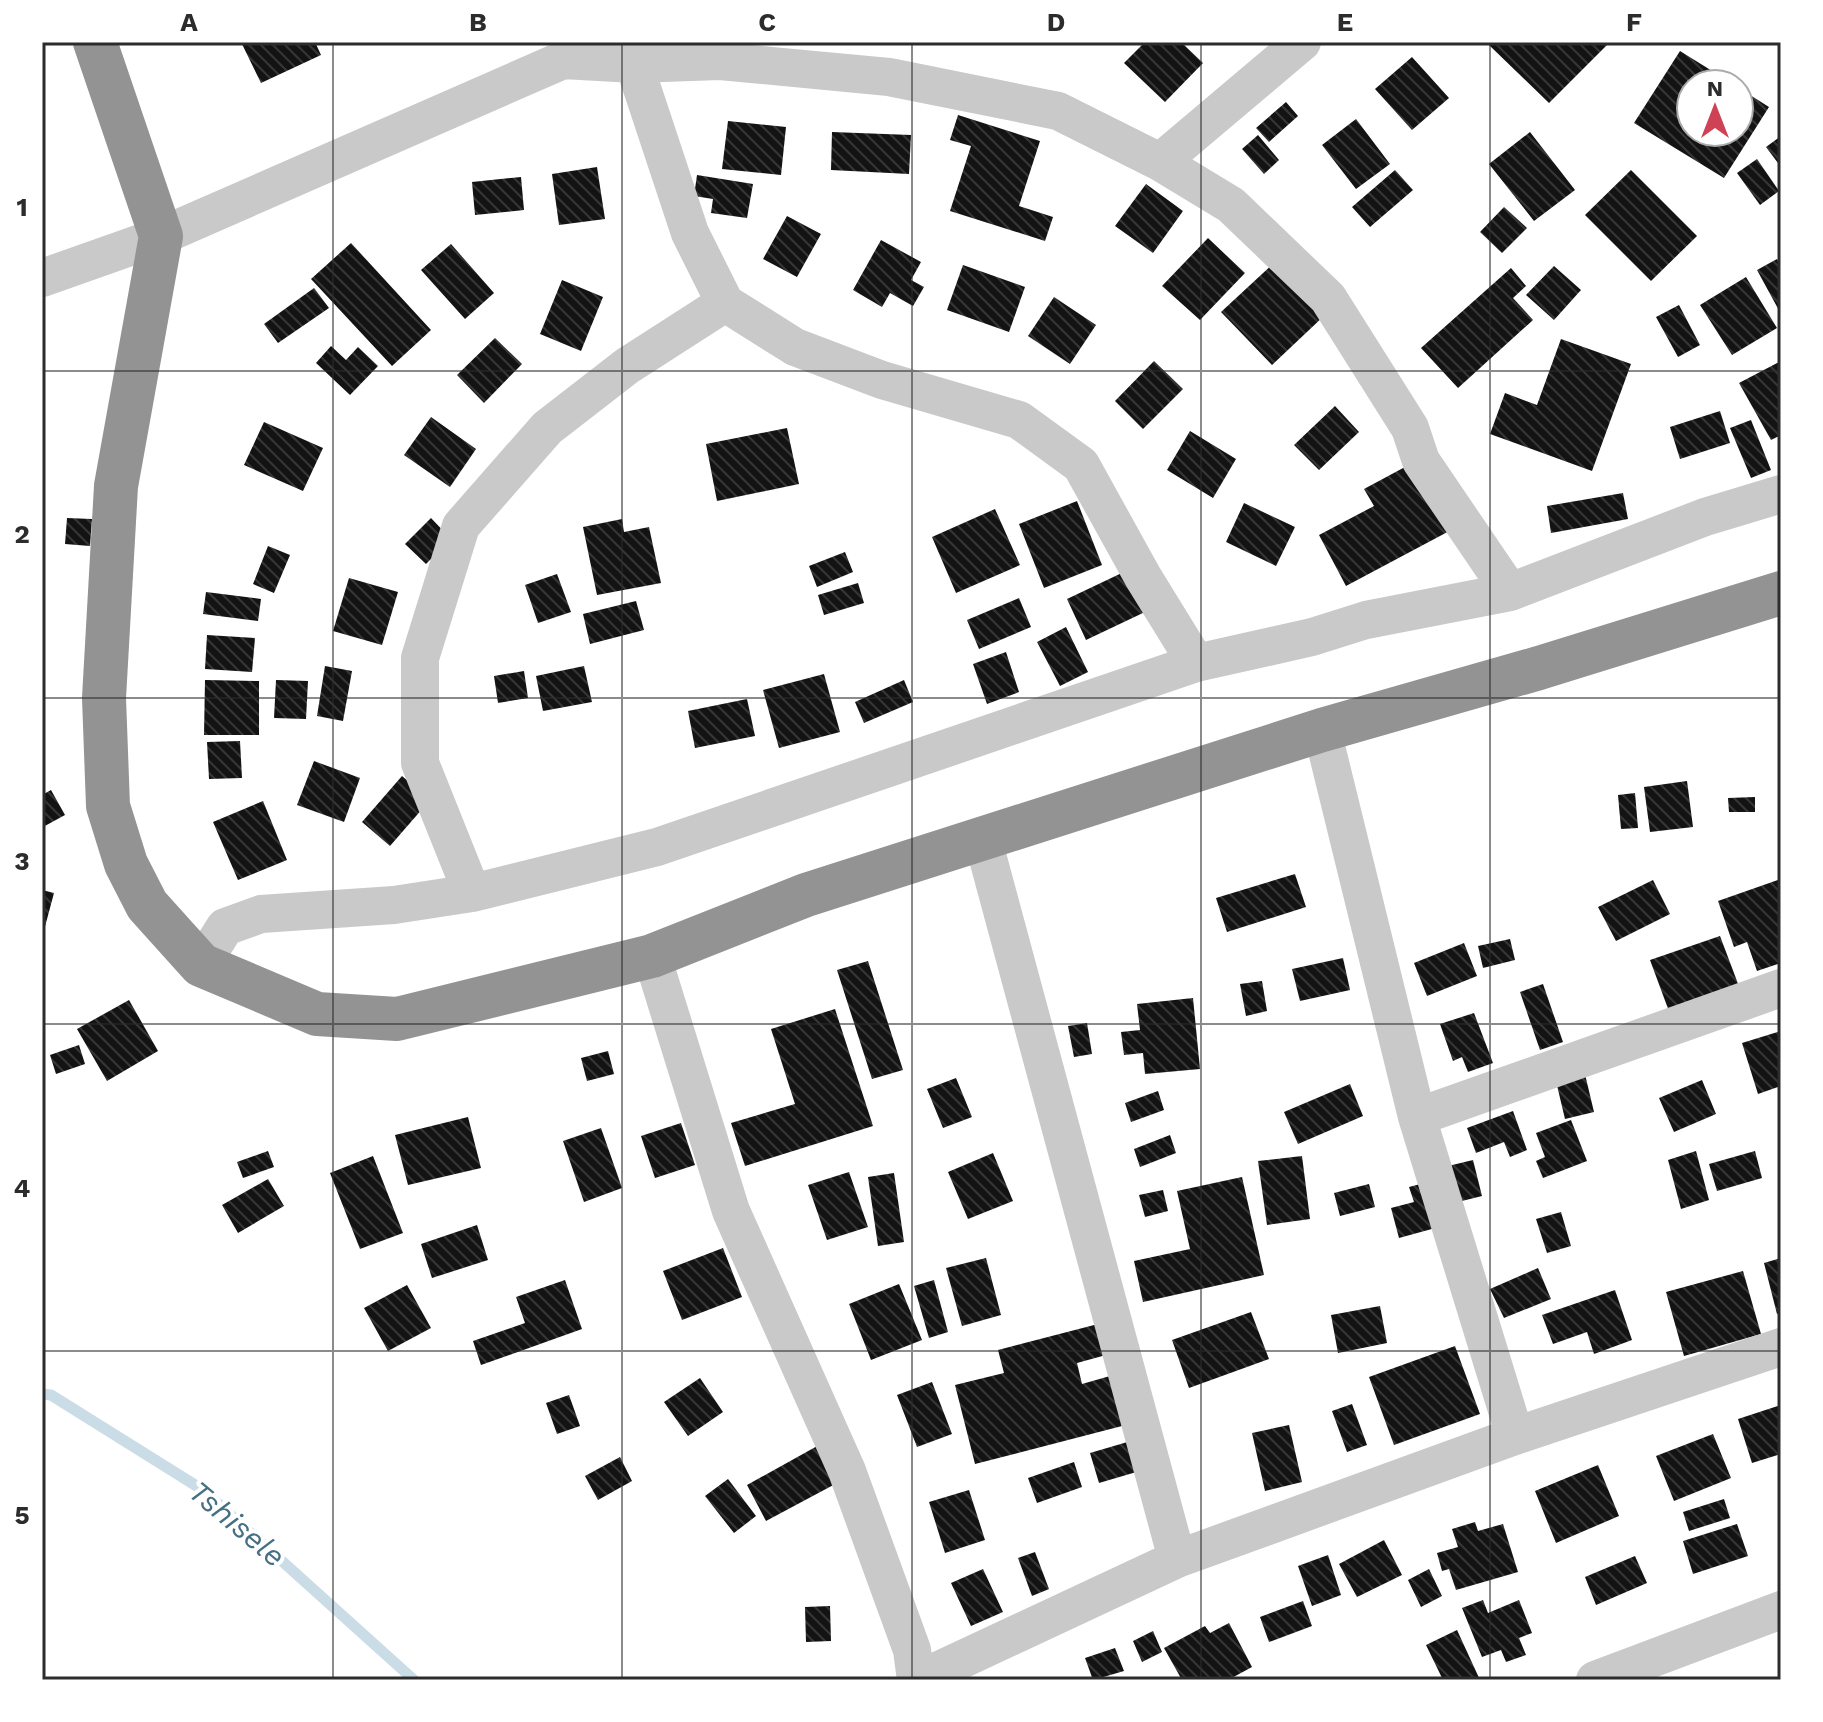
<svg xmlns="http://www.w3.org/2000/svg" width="1823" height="1722" font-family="'Work Sans',sans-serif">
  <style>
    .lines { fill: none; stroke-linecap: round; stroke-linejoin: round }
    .stream { stroke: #cadde6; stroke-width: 11 }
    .building { fill: url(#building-back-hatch) }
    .minor { stroke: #c9c9c9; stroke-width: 38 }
    .highway { stroke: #939393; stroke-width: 44 }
    .grid { fill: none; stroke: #2c2c2c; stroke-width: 2; stroke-opacity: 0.55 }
    .labels { text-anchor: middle; stroke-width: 8; stroke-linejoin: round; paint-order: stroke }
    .water-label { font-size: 30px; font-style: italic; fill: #457084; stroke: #fff }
    .neatline { fill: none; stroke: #2c2c2c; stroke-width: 3 }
    .grid-label { font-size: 26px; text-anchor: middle; font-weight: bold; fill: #2c2c2c }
  </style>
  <defs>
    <pattern id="building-back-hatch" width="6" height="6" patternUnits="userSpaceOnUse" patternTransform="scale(2)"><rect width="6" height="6" fill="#131313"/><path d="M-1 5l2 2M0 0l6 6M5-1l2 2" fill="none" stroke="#363636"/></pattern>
  </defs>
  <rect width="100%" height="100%" fill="#fff"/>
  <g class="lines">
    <path class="stream" d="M42 1394 51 1395 203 1490 414 1680"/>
  </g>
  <path class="building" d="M241 42H315L321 55 261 83Z
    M1145 42H1181L1203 63 1165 102 1124 63Z
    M1492 42H1606L1608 44 1549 103 1489 45Z
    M1680 51 1733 84H1691V132H1739V88L1769 107 1724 178 1634 123Z
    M1412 57 1449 98 1412 130 1375 89Z
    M1286 102 1298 116 1269 142 1256 128Z
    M958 115 1040 141 1019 206 1053 217 1045 241 950 211 971 146 950 140Z
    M1356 119 1390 164 1356 189 1322 145Z
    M728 121 786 127 781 175 722 169Z
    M832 132 911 135 909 174 831 170Z
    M1530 132 1575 190 1534 221 1489 164Z
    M1258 135 1279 160 1264 174 1242 149Z
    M1781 136V167L1766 147Z
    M1757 159 1779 191 1760 205 1737 173Z
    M597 167 605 219 559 225 552 174Z
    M1395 170 1413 190 1370 227 1352 207Z
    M1631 170 1697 236 1651 281 1585 215Z
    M697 175 753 184 747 218 711 213 713 199 694 196Z
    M521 177 524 210 475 215 472 182Z
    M1146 184 1183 211 1153 253 1115 226Z
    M1504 207 1527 228 1502 253 1480 232Z
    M787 216 821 234 797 277 763 259Z
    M1208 238 1245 273 1200 320 1162 286Z
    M881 240 921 262 911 280 924 287 913 306 890 293 882 307 853 290Z
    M351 243 431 330 392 366 311 279Z
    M451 244 494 293 465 319 421 270Z
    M1777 259 1781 267V314L1757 270Z
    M1276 261 1326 314 1272 365 1221 312Z
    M963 265 1025 287 1009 332 947 310Z
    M1554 266 1581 290 1554 320 1526 295Z
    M1511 268 1526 286 1513 298 1533 320 1458 388 1421 348Z
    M1746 277 1777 328 1732 355 1700 305Z
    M562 280 603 297 581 351 540 334Z
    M314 288 329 308 278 343 264 324Z
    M1054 297 1096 325 1070 364 1028 336Z
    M1679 305 1700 345 1678 357 1656 317Z
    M495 338 522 364 484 403 457 375Z
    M1561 339 1631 364 1592 471 1490 434 1505 393 1537 405Z
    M331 346 346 360 358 347 378 366 350 395 316 363Z
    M1154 361 1183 389 1143 429 1115 401Z
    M1781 361V435L1771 440 1739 383Z
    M1335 406 1359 432 1319 470 1294 445Z
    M1720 411 1730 443 1680 459 1670 427Z
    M431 417 476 449 450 487 404 455Z
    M1751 420 1771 470 1751 478 1730 428Z
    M264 422 323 448 303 491 244 465Z
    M787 428 799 484 717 501 706 444Z
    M1190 431 1236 459 1213 498 1167 470Z
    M1418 460 1455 528 1346 586 1319 535 1374 506 1364 489Z
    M1623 493 1628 519 1551 533 1547 506Z
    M1077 501 1102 565 1044 588 1019 524Z
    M1244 503 1295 527 1276 566 1226 542Z
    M995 509 1020 565 956 593 932 537Z
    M67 518 92 519 90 546 65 544Z
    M431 518 451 539 426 564 405 544Z
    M622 519 624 532 649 527 661 583 597 595 583 527Z
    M268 546 290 555 274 593 253 584Z
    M845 552 853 572 817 587 809 566Z
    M1126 571 1145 612 1086 640 1067 599Z
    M557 574 571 612 538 623 525 585Z
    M349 578 398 592 382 645 333 631Z
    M858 583 864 603 824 615 818 595Z
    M206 592 261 599 258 621 203 614Z
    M1019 598 1031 627 979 649 967 620Z
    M636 601 644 630 590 644 583 614Z
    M1066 627 1088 672 1060 686 1037 642Z
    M207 635 255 638 252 672 205 669Z
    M1006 652 1019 692 987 704 973 664Z
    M325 666 352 671 343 721 317 716Z
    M584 666 592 702 543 711 536 676Z
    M524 671 528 698 498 703 494 676Z
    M824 674 840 732 779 748 763 690Z
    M205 680 259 681V735H204Z
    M276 680 308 681 306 719 274 718Z
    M904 680 913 702 864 723 855 702Z
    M747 699 755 736 695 748 688 711Z
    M240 741 242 778 209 779 207 742Z
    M314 761 360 778 344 822 297 805Z
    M402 776 430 800 390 846 362 822Z
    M1687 781 1693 827 1650 832 1644 787Z
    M51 790 65 815 43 827 42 795Z
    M1635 793 1638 828 1621 829 1618 795Z
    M1755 797V812H1729L1728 798Z
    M263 801 287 860 238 880 213 822Z
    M1295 874 1306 907 1227 932 1216 898Z
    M1781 879V963L1757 971 1747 942 1734 947 1718 901Z
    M1653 880 1670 914 1616 941 1598 907Z
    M42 890 54 893 43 934H42Z
    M1720 936 1740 989 1670 1014 1650 960Z
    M1510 939 1515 960 1483 968 1478 946Z
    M1464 943 1477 976 1427 996 1414 963Z
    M1343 958 1350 990 1300 1001 1292 969Z
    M868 961 903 1070 872 1079 837 970Z
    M1262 981 1267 1011 1246 1016 1240 984Z
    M1543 984 1563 1042 1540 1050 1520 992Z
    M1193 998 1200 1069 1145 1074 1143 1053 1124 1055 1121 1032 1140 1030 1137 1004Z
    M129 1000 158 1051 107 1081 77 1029Z
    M835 1009 873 1126 745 1166 731 1123 795 1104 771 1029Z
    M1474 1013 1493 1063 1468 1072 1462 1057 1453 1061 1440 1024Z
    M1087 1023 1092 1054 1074 1057 1068 1026Z
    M1781 1031V1086L1758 1094 1742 1043Z
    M79 1045 85 1064 56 1074 50 1055Z
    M608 1051 614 1074 587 1081 581 1058Z
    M1584 1070 1594 1112 1565 1119 1555 1077Z
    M956 1078 972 1117 943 1128 927 1089Z
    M1702 1080 1716 1114 1674 1132 1659 1098Z
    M1350 1084 1363 1116 1298 1144 1284 1112Z
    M1158 1091 1164 1110 1131 1122 1125 1103Z
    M1513 1111 1527 1150 1510 1157 1504 1142 1476 1153 1467 1128Z
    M468 1117 481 1168 408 1185 395 1135Z
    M1571 1120 1587 1161 1543 1178 1536 1161 1545 1157 1536 1133Z
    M681 1123 695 1165 655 1178 641 1136Z
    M601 1128 622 1188 584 1202 563 1141Z
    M1170 1135 1176 1153 1140 1167 1134 1149Z
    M268 1151 274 1167 243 1178 237 1162Z
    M1696 1151 1709 1200 1681 1209 1668 1160Z
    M1755 1151 1762 1178 1717 1191 1709 1164Z
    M993 1153 1013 1201 968 1219 948 1172Z
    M373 1156 403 1233 360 1249 330 1173Z
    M1302 1156 1310 1219 1267 1225 1258 1161Z
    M1473 1160 1482 1196 1454 1203 1444 1167Z
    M849 1172 868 1227 827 1240 808 1185Z
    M894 1173 904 1242 878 1246 868 1177Z
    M1242 1177 1264 1275 1143 1302 1134 1261 1190 1249 1177 1191Z
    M268 1179 284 1206 238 1233 222 1205Z
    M1428 1182 1439 1227 1399 1238 1391 1208 1414 1202 1409 1187Z
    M1369 1184 1375 1207 1340 1216 1334 1193Z
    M1163 1190 1168 1211 1145 1217 1139 1195Z
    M1561 1212 1571 1246 1547 1253 1536 1219Z
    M477 1225 488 1260 432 1278 421 1244Z
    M723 1248 742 1297 682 1320 663 1271Z
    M986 1258 1001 1315 962 1326 946 1268Z
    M1781 1258V1313L1777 1314 1764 1263Z
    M1538 1268 1551 1299 1504 1318 1490 1289Z
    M1743 1271 1761 1334 1684 1356 1666 1292Z
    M565 1280 582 1329 481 1365 473 1341 525 1323 516 1297Z
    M934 1280 948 1332 929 1338 914 1286Z
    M899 1284 922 1340 871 1360 849 1304Z
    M407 1285 431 1328 388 1351 364 1308Z
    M1615 1290 1632 1340 1594 1354 1587 1332 1553 1344 1542 1315Z
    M1380 1306 1387 1343 1338 1353 1331 1315Z
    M1251 1312 1269 1359 1189 1388 1172 1340Z
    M1098 1324 1106 1355 1077 1363 1082 1384 1110 1376 1122 1426 975 1464 955 1385 1004 1373 998 1350Z
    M1455 1346 1480 1414 1394 1445 1369 1377Z
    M700 1378 723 1412 688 1436 664 1402Z
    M932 1382 952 1434 917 1447 897 1395Z
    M569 1395 580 1426 557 1434 546 1403Z
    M1352 1404 1367 1445 1347 1452 1332 1411Z
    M1781 1405V1454L1752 1463 1738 1419Z
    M1289 1425 1302 1482 1265 1491 1252 1433Z
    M1713 1434 1731 1478 1674 1501 1656 1456Z
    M1141 1438 1150 1468 1099 1483 1090 1453Z
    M819 1445 839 1482 766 1521 747 1485Z
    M620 1457 632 1481 598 1500 585 1476Z
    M1074 1462 1082 1487 1037 1503 1028 1478Z
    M1598 1465 1619 1516 1556 1543 1535 1491Z
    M728 1479 756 1516 734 1533 705 1496Z
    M969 1490 985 1540 945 1553 929 1502Z
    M1724 1499 1730 1518 1689 1531 1683 1512Z
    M1475 1522 1478 1531 1503 1524 1518 1572 1456 1590 1449 1569 1442 1571 1437 1553 1458 1547 1452 1529Z
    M1737 1524 1748 1556 1693 1574 1683 1541Z
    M1384 1540 1402 1575 1357 1597 1339 1564Z
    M1035 1552 1049 1589 1032 1596 1018 1558Z
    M1328 1555 1341 1595 1312 1606 1298 1566Z
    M1635 1556 1647 1583 1596 1605 1585 1577Z
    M983 1569 1003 1612 971 1626 951 1583Z
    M1429 1569 1442 1596 1421 1607 1408 1580Z
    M1483 1600 1488 1613 1519 1600 1532 1633 1519 1638 1526 1655 1506 1662 1501 1650 1482 1657 1462 1608Z
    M1303 1601 1312 1626 1269 1642 1260 1617Z
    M830 1606 831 1641 806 1642 805 1607Z
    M1229 1623 1252 1667 1228 1680H1182L1164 1648 1205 1626 1210 1633Z
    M1457 1630 1480 1680H1443L1426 1645Z
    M1153 1631 1162 1652 1142 1662 1133 1641Z
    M1115 1648 1124 1671 1093 1680 1085 1658Z"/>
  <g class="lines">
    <path class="minor" d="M634 64 690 233 725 303 795 347 882 380 1019 420 1081 465 1143 577 1196 663
      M1160 162 1302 42
      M42 278 161 236 563 60 634 64 720 61 889 77 1058 111 1160 162 1231 205 1328 298 1410 428 1421 461 1510 592
      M1322 730 1417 1117 1515 1436
      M983 840 1177 1559
      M472 893 420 763V658L461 526 547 428 627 366 725 303
      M652 956 731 1211 847 1471 912 1650 916 1680
      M201 965 225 927 261 914 394 905 472 893 657 847 1196 663 1312 637 1366 620 1510 592 1705 517 1781 494
      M1417 1117 1781 988
      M918 1680 1177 1559 1515 1436 1781 1347
      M1595 1680 1781 1610"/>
    <path class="highway" d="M95 42 161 236 116 486 104 698 108 806 126 864 147 905 201 965 317 1014 397 1019 652 956 806 895 1322 730 1539 668 1781 593"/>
  </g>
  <path class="grid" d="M333 42V1680M622 42V1680M912 42V1680M1201 42V1680M1490 42V1680M42 371H1781M42 698H1781M42 1024H1781M42 1351H1781"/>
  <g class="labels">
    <g class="water-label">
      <text transform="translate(237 1524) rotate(40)" y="10">Tshisele</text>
    </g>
  </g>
  <rect width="1823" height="1722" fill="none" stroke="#ffffff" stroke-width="88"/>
  <g transform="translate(1715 108)"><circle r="38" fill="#ffffff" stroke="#ababab" stroke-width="2"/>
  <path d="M0-6L14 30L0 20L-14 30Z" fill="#cf4256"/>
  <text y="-12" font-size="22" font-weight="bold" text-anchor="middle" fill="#2c2c2c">N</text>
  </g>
  <rect x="44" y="44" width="1735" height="1634" class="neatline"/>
  <g class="grid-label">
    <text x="189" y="31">A</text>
    <text x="478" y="31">B</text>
    <text x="767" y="31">C</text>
    <text x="1056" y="31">D</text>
    <text x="1345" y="31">E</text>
    <text x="1634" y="31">F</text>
    <text x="22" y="216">1</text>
    <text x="22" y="543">2</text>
    <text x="22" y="870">3</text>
    <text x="22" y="1197">4</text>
    <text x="22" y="1524">5</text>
  </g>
</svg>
